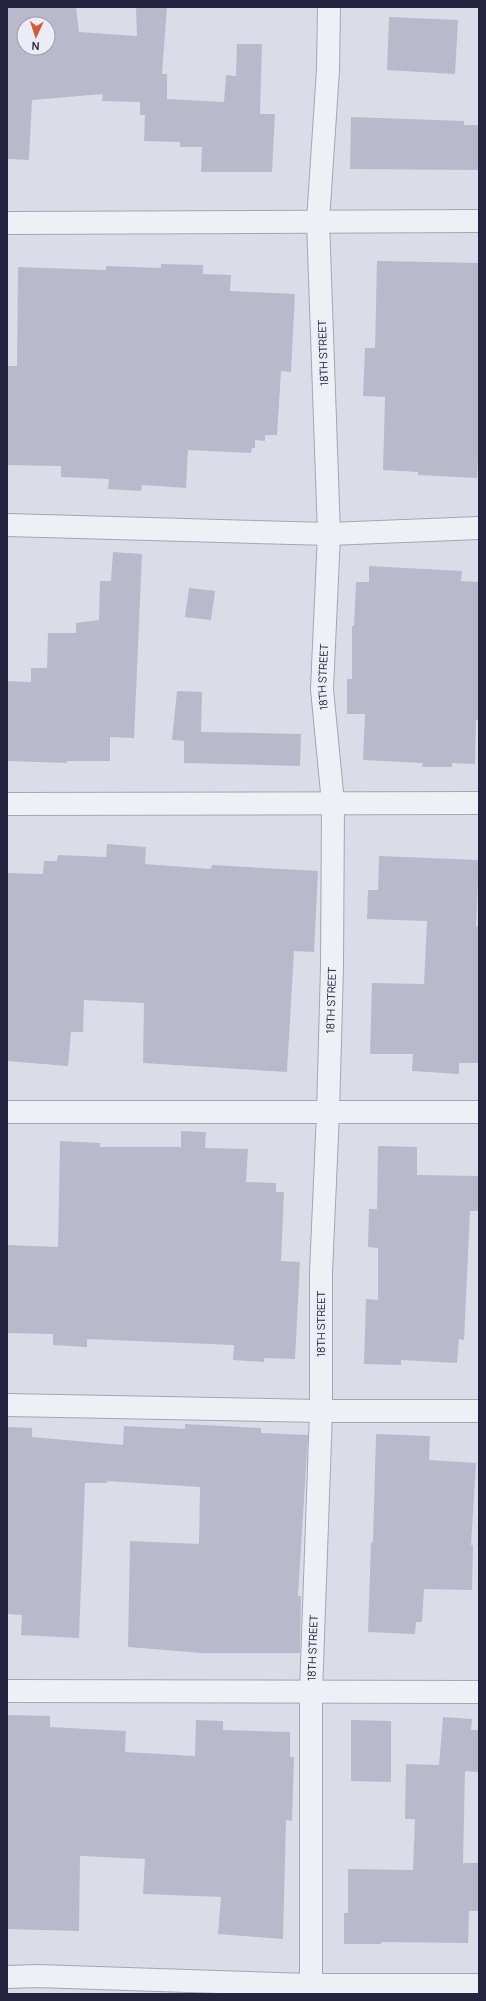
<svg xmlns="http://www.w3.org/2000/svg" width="486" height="2001" font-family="Manrope,sans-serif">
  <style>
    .building { fill: #b9b9cb; fill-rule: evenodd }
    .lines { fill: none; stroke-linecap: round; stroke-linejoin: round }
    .street-casing { stroke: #a5a5b5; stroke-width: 24 }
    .street { stroke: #efeff6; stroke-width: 22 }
    .labels { text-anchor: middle; stroke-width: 4; stroke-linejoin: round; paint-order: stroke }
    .street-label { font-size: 11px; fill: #24243f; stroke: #ebecf5 }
  </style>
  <rect width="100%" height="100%" fill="#dcdce8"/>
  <path class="building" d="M7 7H76L79 32 137 36 136 7H167L162 74H167V99L224 102 226 75 236 76 237 44H262L260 114H275L272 172H201L202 147H180V142L144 141 145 115H140V102L102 101 103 94 32 100 29 160 7 159ZM24 24H48V48H24Z
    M389 17 458 20 455 74 387 70Z
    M351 117 464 121V125H479V170L350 169Z
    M377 261 479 263V439L477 478 418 475V472L383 470 385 397 363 396 365 348H375Z
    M161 264 203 265V274L231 275 230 291 295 294 291 372 281 371 277 435H265V441L255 440V448H252L251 453 188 450 186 488 142 485 141 491 108 489 109 479 61 477V466L7 465V366H17L18 267 106 270V266L161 268Z
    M113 552 142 554 134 738 110 737V761H67V763L7 761V681L31 682V668H47L48 633H76V623L99 620 100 581H111Z
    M369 566 462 571 461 581 479 582V721L476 720 475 764 452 763V767H422L423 763 363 760 365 714H347V679H352V626H354L356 582H369Z
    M189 588 215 591 211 620 185 617Z
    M177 691 202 692 201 732 301 734 300 766 184 763V741L172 740Z
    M107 844 146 847 145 864 211 869 212 865 318 871 314 952 294 951 287 1072 143 1063 144 1003 84 1000 83 1032H71L68 1066 7 1061V873L43 874 44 861H57L58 855 106 857Z
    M379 856 479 860 476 926H479V1063H459V1074L412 1071 413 1054H370L372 983 424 984 427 921 367 919 368 890H378Z
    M181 1131 206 1132 205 1148 248 1149 246 1182 276 1183V1192H284L281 1261 300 1262 295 1359 264 1358V1362L233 1360 234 1345 87 1339V1347L53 1345V1334L7 1333V1245L58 1247 60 1141 100 1143V1147H181Z
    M378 1146 417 1147V1175L479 1176V1211H470L464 1340 459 1339 457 1363 401 1360V1365L364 1364 366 1299 378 1300V1248L368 1247 369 1209H377Z
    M185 1424 261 1428V1433L308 1435 298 1596H301L300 1653H202L128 1647 130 1541 199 1544 200 1487 107 1481V1483H85L79 1638 21 1635 22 1615 7 1614V1427L32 1428V1437L123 1445 124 1426 185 1429Z
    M376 1434 430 1436 429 1460 476 1463 471 1545H473L472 1590 424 1589 422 1622H416L415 1634 368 1632 371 1542H373Z
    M7 1715 50 1716V1727L126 1731 125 1752 195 1756 196 1720 223 1721V1730L290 1732V1757H294L292 1821 286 1820 283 1939 218 1934 221 1897 143 1894 145 1859 83 1856H80L79 1931 7 1929Z
    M443 1717 472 1719 471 1730H479V1772L465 1771 463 1863H479V1911H469L468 1943 381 1942V1944H344V1913H348V1869L413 1870 415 1819H405L406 1764 439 1765Z
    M351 1720 391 1721V1782L351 1781Z"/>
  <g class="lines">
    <defs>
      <g id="street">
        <path d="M7 223 479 221"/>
        <path d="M7 525 329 534 479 528"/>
        <path d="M7 804 479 803"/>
        <path d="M7 1112H479"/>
        <path d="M7 1405 321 1411H479"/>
        <path d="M7 1691 479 1692"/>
        <path d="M7 1977 37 1976 310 1985H479"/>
        <path id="s1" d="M311 1994V1692L321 1411V1272L328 1113 332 967 333 803 322 689 329 534 318 221 328 70 329 7"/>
      </g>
    </defs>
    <use href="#street" class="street-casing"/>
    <use href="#street" class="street"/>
  </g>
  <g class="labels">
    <g class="street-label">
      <text transform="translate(323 353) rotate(-92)" y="4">18TH STREET</text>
      <text dy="4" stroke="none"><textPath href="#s1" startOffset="1318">18TH STREET</textPath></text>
      <text dy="4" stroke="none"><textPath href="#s1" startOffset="994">18TH STREET</textPath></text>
      <text transform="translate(321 1324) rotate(-90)" y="4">18TH STREET</text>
      <text dy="4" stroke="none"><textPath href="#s1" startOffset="346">18TH STREET</textPath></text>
    </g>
  </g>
  <rect width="486" height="2001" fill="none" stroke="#24243f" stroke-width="16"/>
  <g transform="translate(36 36) rotate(183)"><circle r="19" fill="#ebecf5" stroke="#9b9cac"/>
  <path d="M0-3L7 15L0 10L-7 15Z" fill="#d95834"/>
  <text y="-6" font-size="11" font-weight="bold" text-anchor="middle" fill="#24243f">N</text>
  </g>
</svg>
